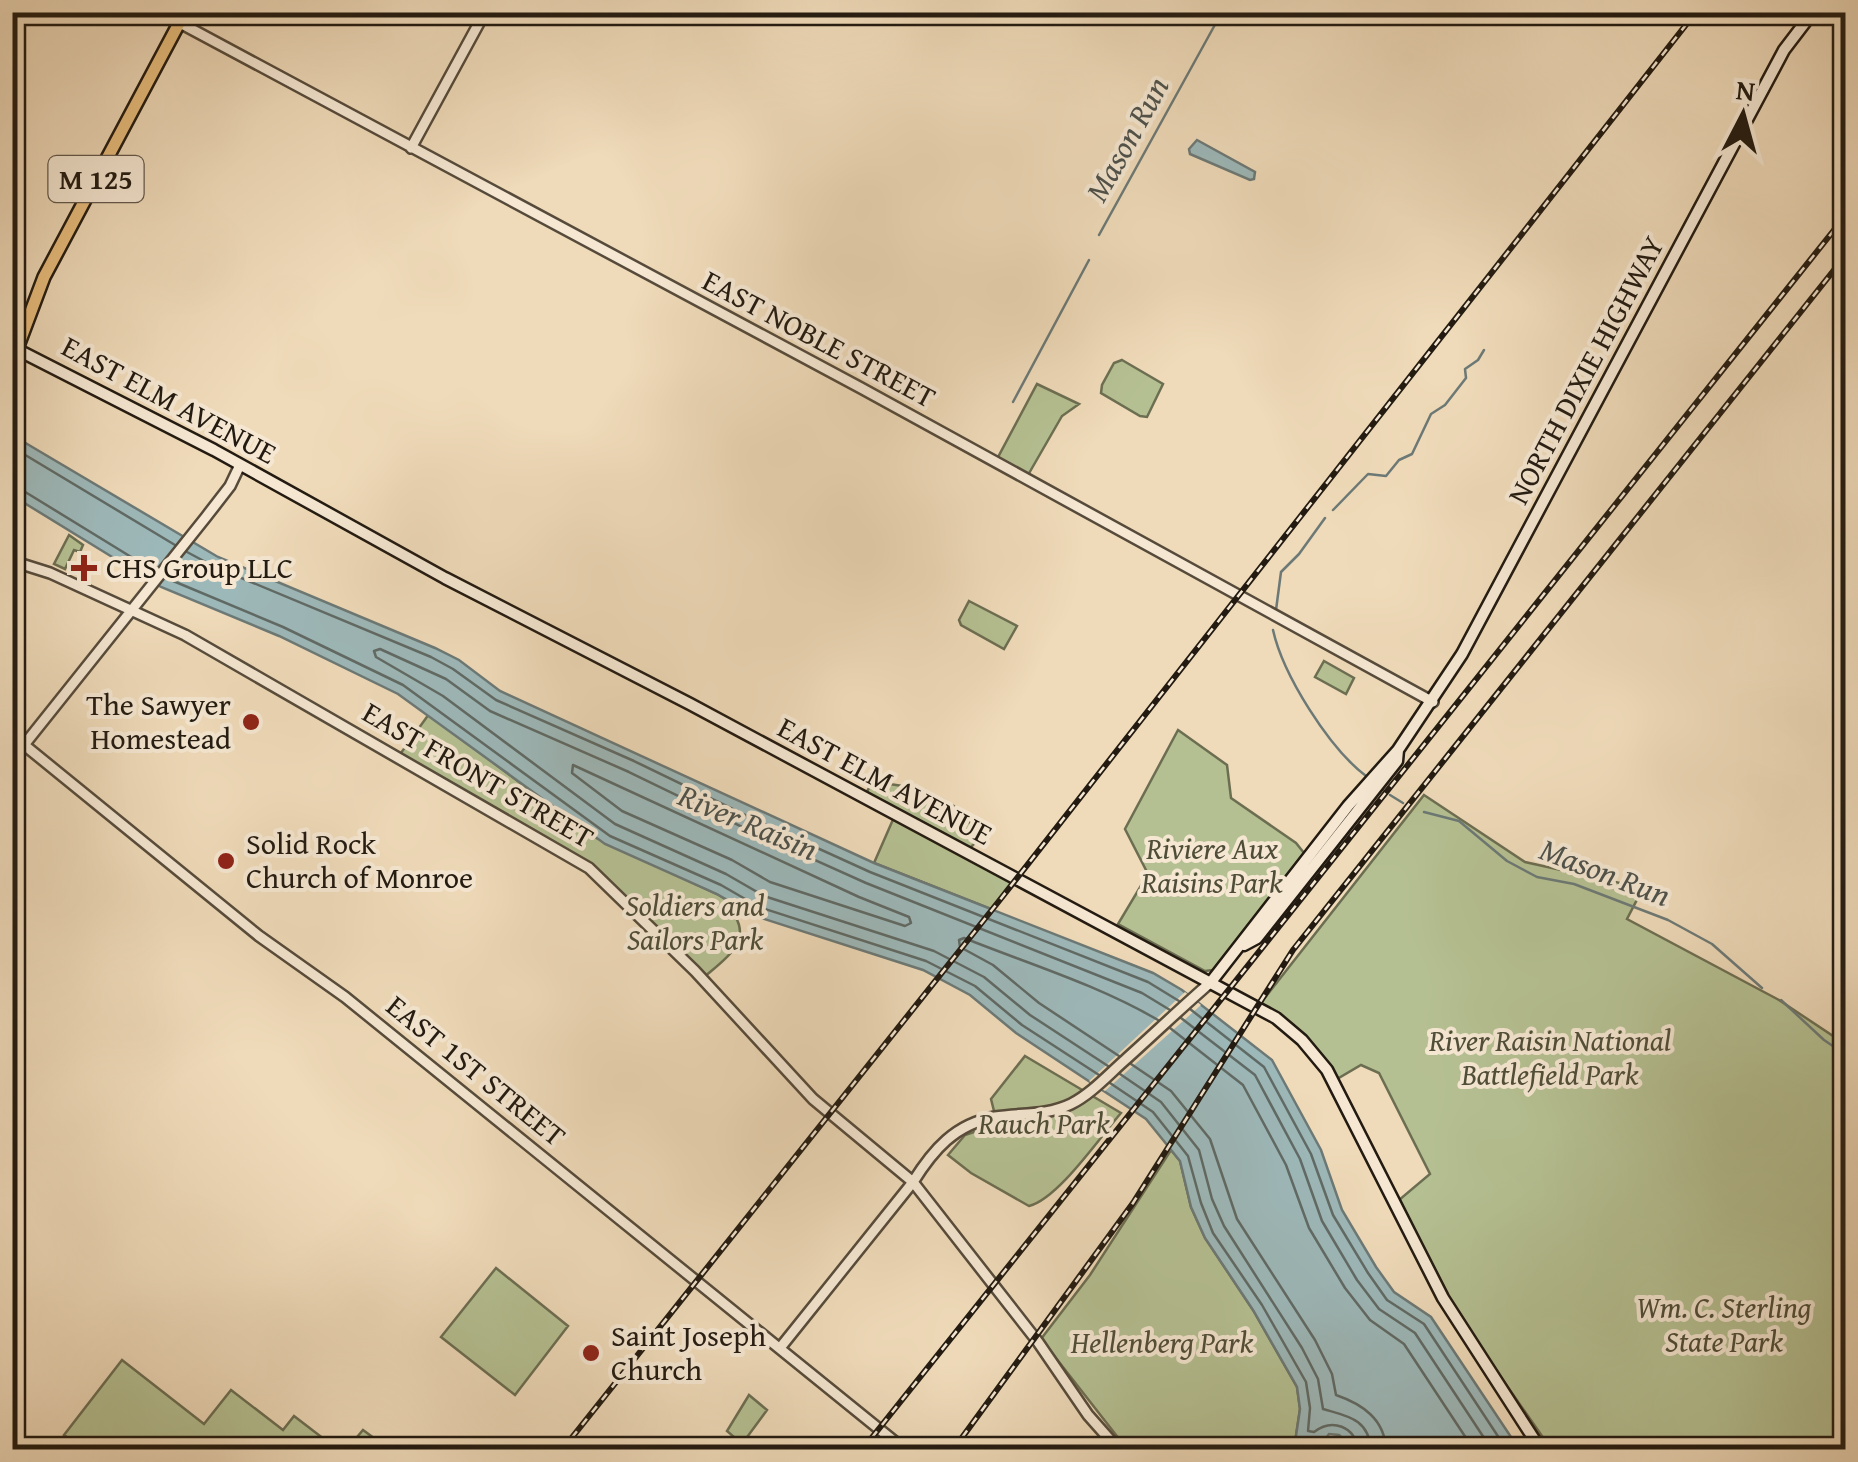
<svg xmlns="http://www.w3.org/2000/svg" width="1858" height="1462" font-family="'Gentium Book Plus',serif">
  <style>
    .green { fill: #b5c092; stroke: #6c6e52; stroke-width: 2.5 }
    .water { fill: #9db8b9; stroke: #6c7976; stroke-width: 2.5 }
    .pier { fill: #efdab9 }
    .lines { fill: none; stroke-linecap: round; stroke-linejoin: round }
    .shore { stroke: #606a65; stroke-width: 2.5 }
    .stream { stroke: #6c7976; stroke-width: 2.5 }
    .tertiary-casing { stroke: #564b3b; stroke-width: 14 }
    .secondary-casing { stroke: #231b11; stroke-width: 15 }
    .primary-casing { stroke: #231b11; stroke-width: 16 }
    .tertiary { stroke: #f5e7d2; stroke-width: 9 }
    .secondary { stroke: #f5e7d2; stroke-width: 10 }
    .primary { stroke: #e8bd7c; stroke-width: 11 }
    .rail-casing { stroke: #231b11; stroke-width: 6 }
    .rail { stroke: #f5e7d2; stroke-width: 2.5; stroke-dasharray: 8; stroke-linecap: butt }
    .poi-dot { fill: #8f2418; stroke: #f5e7d2; stroke-width: 4 }
    .labels { text-anchor: middle; stroke-width: 8; stroke-linejoin: round; paint-order: stroke }
    .shield { fill: #f5e7d2; stroke: #62584b; stroke-width: 2.5 }
    .shield-label { font-size: 28px; font-weight: bold; fill: #231b11 }
    .street-label { font-size: 30px; fill: #231b11; stroke: #f5e7d2 }
    .poi-label { font-size: 30px; fill: #231b11; stroke: #f5e7d2; text-anchor: start }
    .park-label { font-size: 30px; font-style: italic; fill: #4f4d38; stroke: #f5e7d2 }
    .water-label { font-size: 32px; font-style: italic; fill: #4e524c; stroke: #f5e7d2 }
  </style>
  <rect width="100%" height="100%" fill="#efdab9"/>
  <filter id="stains"><feTurbulence type="fractalNoise" baseFrequency=".002" numOctaves="4"/><feColorMatrix values="0 0 0 0 .2 0 0 0 0 .09 0 0 0 0 .02 0 0 0 .5 -.17"/></filter>
  <radialGradient id="worn" r=".72"><stop offset=".6" stop-color="#630" stop-opacity="0"/><stop offset="1" stop-color="#630" stop-opacity=".3"/></radialGradient>
  <path class="green" d="M1122 360 1163 384 1147 417 1140 416 1101 393 1102 385 1114 363Z
    M1037 384 1079 404 1062 416 1028 475 996 461Z
    M69 535 83 545 80 552 74 550 65 569 54 564Z
    M969 601 1017 626 1004 649 961 625 959 620Z
    M1324 661 1354 678 1346 694 1315 677Z
    M429 714 588 834 717 894 741 909 735 916C752 944 722 961 702 979L589 868 398 757Z
    M1178 730 1227 765 1231 798 1296 843 1304 853 1213 970 1205 971 1118 924 1148 874 1125 829Z
    M872 783C907 783 972 798 976 842L970 848 866 793Z
    M1424 795 1525 862 1643 888 1627 919 1779 1000 1845 1044V1449H1551L1461 1320 1399 1200 1430 1174 1379 1073 1361 1065 1337 1079C1319 1045 1293 1022 1260 1004Z
    M895 815 1015 880 991 909 874 863Z
    M1025 1056 1121 1113C1100 1137 1058 1199 1029 1206L971 1173 948 1155 965 1135 992 1126 994 1111 991 1099Z
    M1171 1150 1180 1161 1191 1207 1205 1238 1253 1310 1297 1387 1300 1409 1294 1449H1127L1041 1339 1090 1275Z
    M496 1268 568 1326 515 1395 441 1337Z
    M122 1360 204 1424 231 1390 283 1430 294 1416 337 1449H83L64 1435Z
    M749 1395 767 1410 742 1444 727 1431Z
    M363 1430 389 1449H347Z"/>
  <path class="water" d="M1197 140 1255 172 1254 179 1250 180 1190 154 1189 149Z
    M12 435 218 557 435 648 459 660 500 691 874 863 1153 973 1182 990 1272 1060 1321 1150 1342 1210 1376 1267 1394 1292 1431 1317 1519 1449H1354L1339 1435 1329 1434 1318 1449H1294L1300 1409 1297 1387 1253 1310 1205 1238 1191 1207 1180 1161 1146 1119 1016 1033 970 995 923 970 755 916 717 894 605 844 398 694 279 636 161 587 13 496Z"/>
  <path class="pier" d="M1185 992 1201 1005 1105 1091 1089 1081Z"/>
  <g class="lines">
    <path class="shore" d="M12 447 175 545
      M12 488 22 490 154 571
      M187 552 215 567 431 657 453 669 496 700 634 761 762 823 870 872 1148 982 1179 1001
      M166 578 283 627 403 685 610 836 721 885 759 907 926 961 975 986 1022 1025 1099 1075
      M573 765 859 897 909 917 911 923 905 926 770 882 732 860 622 811 572 773Z
      M1190 1009 1264 1067 1311 1154 1333 1215 1368 1273 1387 1300 1424 1324 1507 1450
      M1181 1018 1255 1075 1300 1159 1322 1221 1357 1280 1379 1309 1415 1333 1492 1450
      M1170 1028 1243 1085 1286 1165 1309 1228 1345 1288 1370 1320 1404 1344 1474 1450
      M1119 1056 1039 1003 993 965 960 947 959 940 964 938C1029 964 1098 985 1158 1020
      M1131 1064 1171 1091 1210 1139 1237 1219 1315 1340 1332 1374 1336 1395C1362 1404 1385 1419 1386 1450
      M1108 1066 1030 1015 984 977 934 951 764 896 726 874 615 824 443 696 376 657 374 651 380 649 446 679 490 711 629 772 757 834 866 883 1142 993 1170 1010
      M1120 1074 1161 1102 1199 1150 1212 1199 1224 1226 1302 1348 1318 1379 1323 1409C1346 1416 1369 1418 1371 1450
      M1110 1083 1153 1112 1188 1156 1201 1203 1213 1233 1262 1305 1306 1382 1310 1408 1308 1431 1314 1432C1332 1418 1355 1426 1358 1450"/>
    <path class="stream" d="M1099 235 1222 12
      M1013 402 1089 260
      M1333 510 1368 474 1386 476 1399 460 1412 454 1431 414 1445 405 1466 378 1465 369 1478 360 1484 350
      M1276 610 1281 572 1299 554 1325 518
      M1273 630C1283 675 1329 748 1366 776
      M1381 789 1383 790
      M1390 795 1403 803
      M1424 812 1459 821 1507 861 1537 877 1574 884 1668 920 1712 944 1762 988
      M1781 1000 1824 1040 1846 1055"/>
    <defs>
      <path id="tertiary" d="M180 23 861 388 1433 702
        M411 148 485 12
        M12 561 50 573 185 635 589 868 695 971 813 1099 913 1182 1038 1342 1088 1415 1119 1450
        M12 735 259 936 345 997 905 1450
        M24 745 206 517 230 486 240 465
        M780 1348 913 1182C933 1150 955 1124 995 1117 1020 1113 1046 1116 1071 1104 1091 1094 1108 1075 1125 1060 1154 1034 1182 1007 1211 982"/>
      <path id="secondary" d="M18 350 214 450 445 578 690 704 1276 1018 1302 1040 1327 1070 1443 1298 1541 1450
        M1244 945 1257 938 1397 761 1398 750
        M1211 982 1348 806 1398 750 1462 654 1784 50 1813 12"/>
      <path id="primary" d="M12 362 44 277 185 12"/>
    </defs>
    <use href="#tertiary" class="tertiary-casing"/>
    <use href="#secondary" class="secondary-casing"/>
    <use href="#primary" class="primary-casing"/>
    <use href="#tertiary" class="tertiary"/>
    <use href="#secondary" class="secondary"/>
    <use href="#primary" class="primary"/>
    <defs>
      <path id="rail" d="M562 1450 999 901 1696 12
        M862 1450 1846 215
        M953 1450 1133 1203 1293 950 1846 255"/>
    </defs>
    <use href="#rail" class="rail-casing"/>
    <use href="#rail" class="rail"/>
  </g>
  <g class="poi-dot">
    <path d="M79 553h10v10h10v10h-10v10h-10v-10h-10v-10h10z"/>
    <circle cx="251" cy="722" r="10"/>
    <circle cx="226" cy="861" r="10"/>
    <circle cx="591" cy="1353" r="10"/>
  </g>
  <g class="labels">
    <rect class="shield" x="48.5" y="156" width="95" height="46" rx="8"/>
    <g class="shield-label">
      <text x="96" y="189">M 125</text>
    </g>
    <g class="street-label">
      <text transform="translate(819 339) rotate(28)" y="10">EAST NOBLE STREET</text>
      <text transform="translate(1586 370) rotate(-62)" y="10">NORTH DIXIE HIGHWAY</text>
      <text transform="translate(169 400) rotate(28)" y="10">EAST ELM AVENUE</text>
      <text transform="translate(478 775) rotate(30)" y="10">EAST FRONT STREET</text>
      <text transform="translate(885 781) rotate(28)" y="10">EAST ELM AVENUE</text>
      <text transform="translate(476 1071) rotate(39)" y="10">EAST 1ST STREET</text>
    </g>
    <g class="poi-label">
      <text x="106" y="578">CHS Group LLC</text>
      <text x="231" y="715" text-anchor="end">The Sawyer<tspan x="231" dy="34">Homestead</tspan></text>
      <text x="246" y="854">Solid Rock<tspan x="246" dy="34">Church of Monroe</tspan></text>
      <text x="611" y="1346">Saint Joseph<tspan x="611" dy="34">Church</tspan></text>
    </g>
    <g class="park-label">
      <text x="1212" y="859">Riviere Aux<tspan x="1212" dy="34">Raisins Park</tspan></text>
      <text x="695" y="916">Soldiers and<tspan x="695" dy="34">Sailors Park</tspan></text>
      <text x="1550" y="1051">River Raisin National<tspan x="1550" dy="34">Battlefield Park</tspan></text>
      <text x="1044" y="1134">Rauch Park</text>
      <text x="1724" y="1318">Wm. C. Sterling<tspan x="1724" dy="34">State Park</tspan></text>
      <text x="1162" y="1353">Hellenberg Park</text>
    </g>
    <g class="water-label">
      <text transform="translate(1127 139) rotate(-61)" y="11">Mason Run</text>
      <text transform="translate(748 822) rotate(23)" y="11">River Raisin</text>
      <text transform="translate(1605 872) rotate(21)" y="11">Mason Run</text>
    </g>
  </g>
  <rect width="1858" height="1462" fill="none" stroke="#efdab9" stroke-width="50"/>
  <rect x="15" y="15" width="1828" height="1432" fill="none" stroke="#231b11" stroke-width="5"/>
  <rect x="25" y="25" width="1808" height="1412" fill="none" stroke="#231b11" stroke-width="2.5"/>
  <g transform="translate(1743 115) rotate(6)" stroke="#f5e7d2" stroke-width="8" paint-order="stroke">
  <path d="M0-8L18 38L0 25L-18 38Z" fill="#231b11"/>
  <text y="-15" font-size="28" font-weight="bold" text-anchor="middle" fill="#231b11">N</text>
  </g>
  <rect width="100%" height="100%" filter="url(#stains)"/>
  <rect width="100%" height="100%" fill="url(#worn)"/>
</svg>
